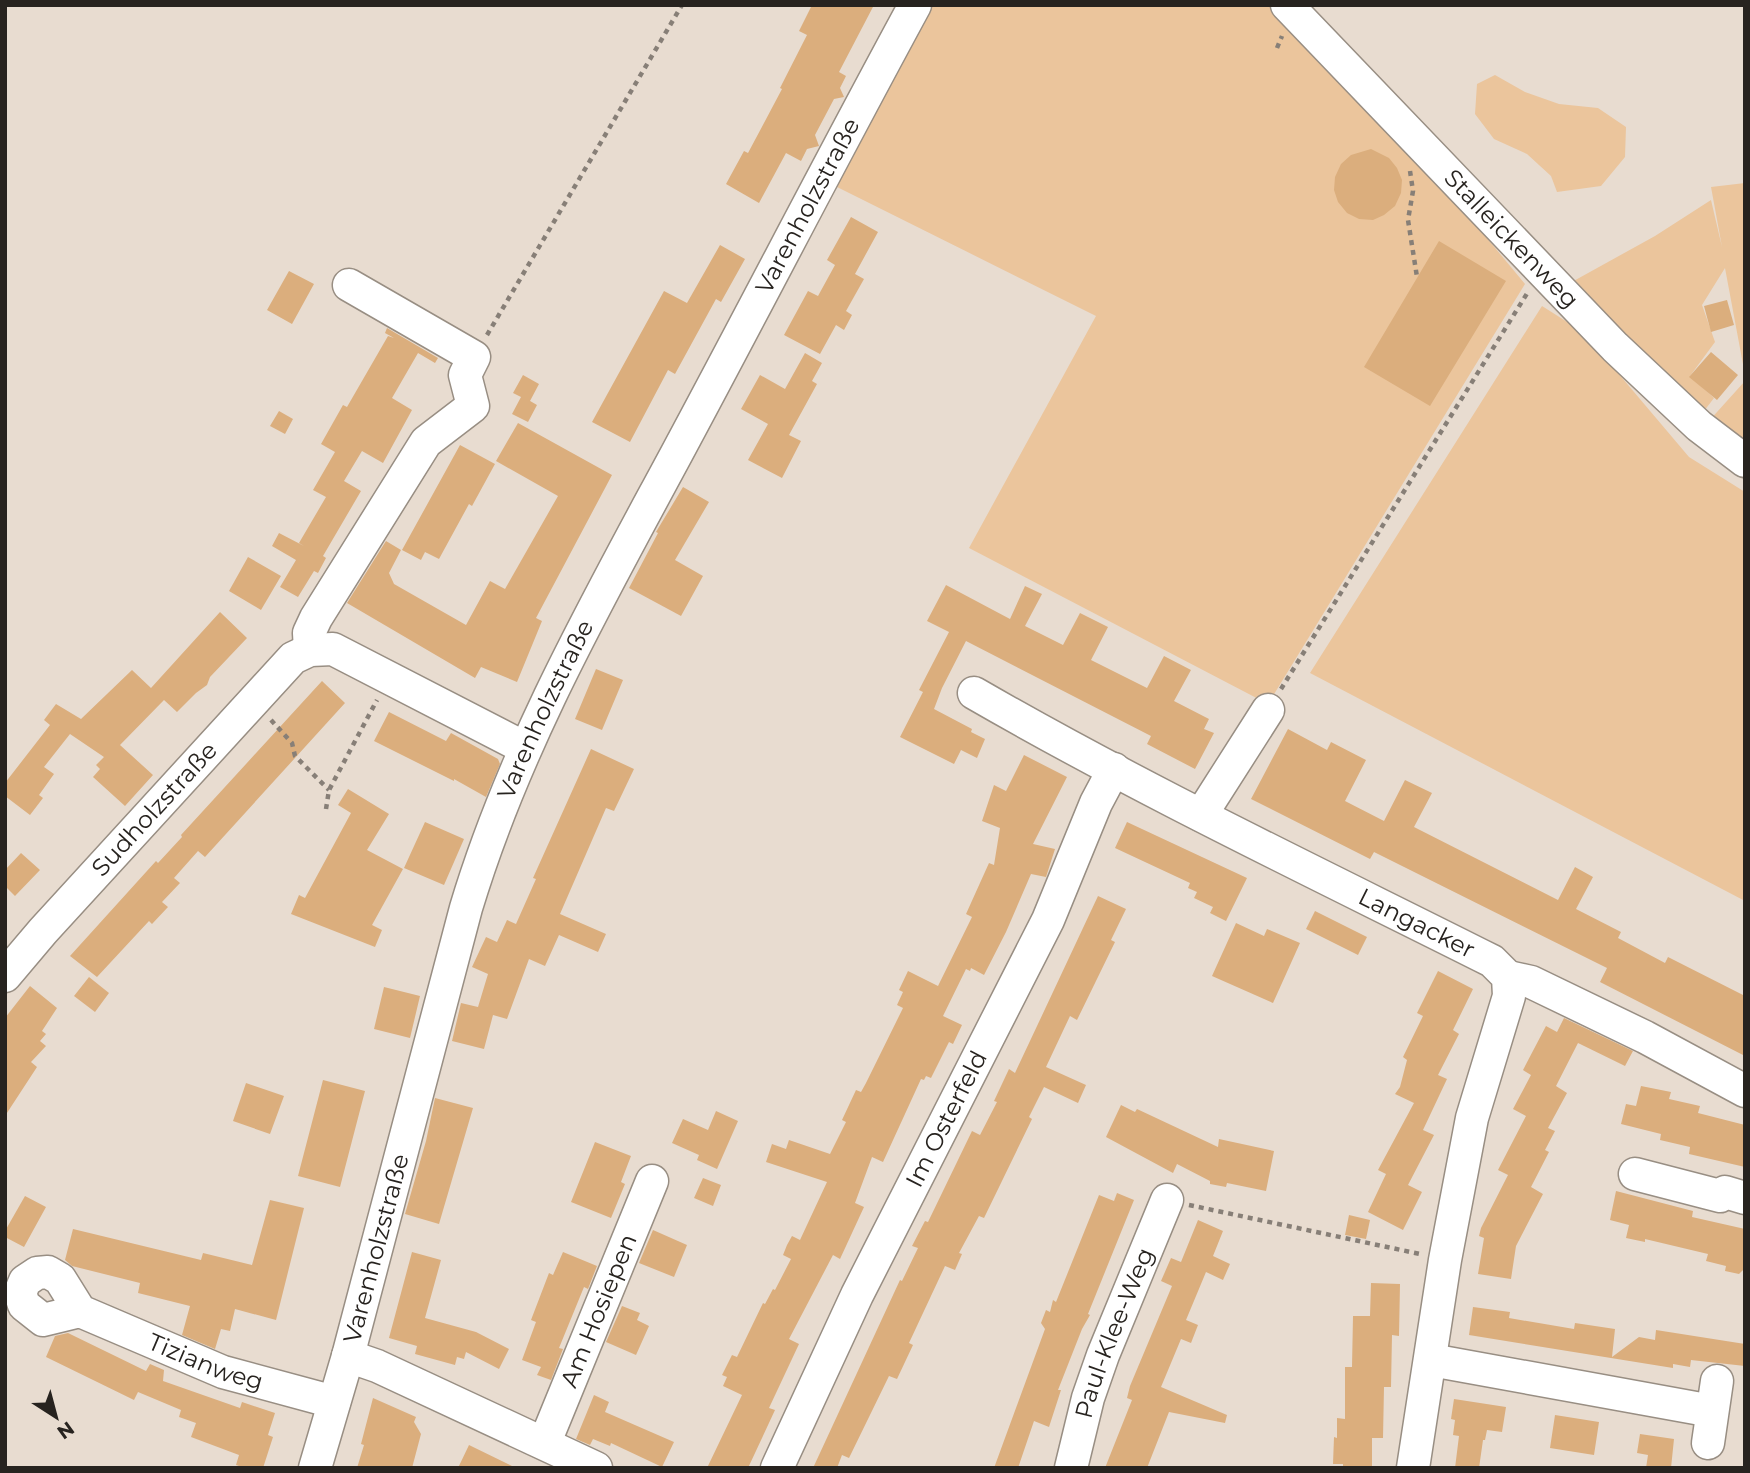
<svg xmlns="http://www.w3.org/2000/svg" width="1750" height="1473" font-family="Montserrat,sans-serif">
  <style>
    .green { fill: #ebc59c }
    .building { fill: #dbae7d }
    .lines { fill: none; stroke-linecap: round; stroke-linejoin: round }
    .minor-casing { stroke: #988e83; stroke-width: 35 }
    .path { stroke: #877f77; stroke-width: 4.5; stroke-dasharray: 5 5; stroke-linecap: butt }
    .minor { stroke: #fff; stroke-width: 32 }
    .labels { text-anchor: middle; stroke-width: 7; stroke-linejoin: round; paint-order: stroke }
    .street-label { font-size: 24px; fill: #27231f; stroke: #e8dcd0 }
  </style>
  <rect width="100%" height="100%" fill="#e8dcd0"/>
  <path class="green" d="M926 5H1272L1486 237 1525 284 1268 704 969 548 1096 316 833 185Z
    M1495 75 1525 92 1559 104 1598 108 1626 127 1625 157 1601 186 1557 192 1551 176 1527 154 1494 139 1475 114 1477 84Z
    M1745 183V375L1725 268 1702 305 1715 342 1690 376 1714 398 1701 415 1570 283 1655 236 1711 200 1722 247 1711 187Z
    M1542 306 1572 325 1612 366 1689 457 1745 492V901L1310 673Z
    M1745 381V450L1708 422Z"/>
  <path class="building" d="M812 5H874L839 72 846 76 840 88 844 97 834 99 815 135 819 146 807 149 801 161 786 153 759 203 726 184 744 151 748 153 782 89 780 88 807 35 799 31Z
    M1371 149 1389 158 1397 168 1402 180 1401 193 1395 206 1384 215 1373 220 1359 219 1347 213 1338 202 1334 190 1335 177 1341 164 1351 155Z
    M851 217 878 232 855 274 864 279 846 311 852 315 844 330 836 325 820 354 784 335 808 291 818 296 835 265 827 260Z
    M1439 241 1506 281 1430 406 1364 367Z
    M720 245 745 259 721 302 716 299 675 374 668 370 630 442 592 422 664 291 687 303Z
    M289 271 314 284 292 324 267 310Z
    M1727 300 1734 325 1711 332 1704 306Z
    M387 328 438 358 435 363 418 353 392 398 412 410 383 463 362 451 344 481 361 491 323 556 326 558 318 573 314 571 298 597 280 587 296 560 272 546 279 533 304 546 299 543 326 497 313 490 335 452 321 444 343 405 347 407 388 336 394 338 385 333Z
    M1711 352 1738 375 1717 400 1689 377Z
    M805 353 822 363 812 381 817 384 789 435 801 441 782 478 748 460 768 424 741 409 760 375 785 389Z
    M523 375 539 384 530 401 525 398 537 405 528 422 512 414 521 397 513 393Z
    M279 411 293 419 285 434 270 426Z
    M518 423 612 475 536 618 542 621 517 682 481 667 475 678 347 603 386 541 401 550 389 573 394 584 466 625 490 581 505 589 558 496 496 461Z
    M460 445 495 464 472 506 469 504 439 559 425 552 421 560 402 550Z
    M683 487 709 502 675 560 703 576 681 616 629 588 658 533 656 532Z
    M248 557 281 576 261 610 229 591Z
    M946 585 1010 619 1025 586 1042 594 1025 626 1063 645 1080 613 1108 627 1091 660 1147 688 1164 656 1191 670 1174 701 1209 719 1204 729 1214 733 1195 769 1147 744 1151 736 966 641 942 688 934 709 972 729 971 732 985 739 977 758 961 750 954 764 900 737 923 692 919 690 949 632 927 621Z
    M220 612 247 638 210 677 207 685 196 693 177 712 164 700 120 745 153 775 125 806 93 777 100 769 96 765 104 757 70 734 44 767 54 774 39 795 43 798 30 815 5 796V783L50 725 44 720 56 704 81 719 132 670 151 688Z
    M596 669 623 680 602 730 575 719Z
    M322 681 345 703 205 857 198 851 174 878 180 883 162 902 168 907 152 924 149 921 97 977 70 956 156 861 158 863 182 837 181 835Z
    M389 712 446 741 451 733 498 759 500 764 486 797 454 779V781L374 741Z
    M1288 729 1327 750 1331 742 1366 760 1345 801 1384 821 1405 780 1432 793 1414 827 1558 900 1575 867 1593 877 1576 909 1621 932 1618 938 1665 963 1668 957 1745 996V1056L1600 982 1607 968 1374 852 1370 859 1251 799Z
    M591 749 634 769 614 811 606 808 560 914 606 934 598 952 559 935 545 966 529 959 507 1019 493 1015 484 1049 452 1041 461 1003 478 1007 488 974 472 967 486 937 497 942 507 920 516 924 536 879 533 878Z
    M1024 755 1067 777 1033 844 1055 849 1046 877 1031 874 1006 932 984 975 971 968 970 971 966 969 943 1016 962 1025 953 1044 949 1042 931 1078 926 1076 924 1080 921 1079 883 1162 872 1157 855 1203 864 1207 840 1259 833 1255 789 1339 799 1344 769 1408 775 1410 748 1468H707L742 1395 723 1386 727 1377 722 1375 732 1355 737 1357 763 1303 765 1304 773 1289 775 1290 791 1259 783 1255 787 1245 792 1236 800 1240 827 1182 766 1162 772 1144 786 1149 789 1140 830 1154 846 1122 842 1120 856 1090 861 1092 866 1083 903 1008 897 1005 903 992 899 990 908 971 938 986 972 917 966 914 989 863 994 865 1000 828 982 821 994 785 1006 791Z
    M348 789 389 814 367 850 403 869 372 925 382 930 375 947 291 914 299 895 305 898 351 813 338 805Z
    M425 822 464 839 444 885 404 868Z
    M1127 822 1247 878 1226 921 1210 913 1213 907 1194 898 1197 892 1188 888 1190 883 1115 848Z
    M21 853 40 870 15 896 5 886V870Z
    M1098 896 1126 909 1111 940 1115 942 1077 1020 1070 1016 1046 1067 1086 1085 1078 1103 1044 1087 1029 1117 1032 1119 984 1218 979 1216 959 1253 962 1254 955 1270 945 1266 909 1343 913 1345 897 1379 889 1376 849 1458 842 1455 837 1468H813L900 1280 902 1281 918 1248 912 1246 925 1221 928 1222 972 1131 980 1135 997 1102 994 1101 1009 1069 1015 1073Z
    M1315 911 1367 937 1358 955 1306 929Z
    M1236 923 1264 936 1267 929 1300 943 1273 1003 1212 976Z
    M1438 971 1473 989 1453 1030 1459 1034 1438 1075 1447 1079 1423 1130 1434 1135 1408 1185 1422 1192 1403 1230 1368 1212 1386 1174 1378 1170 1414 1103 1395 1094 1400 1087 1407 1060 1403 1057 1423 1016 1417 1013Z
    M89 977 109 993 95 1012 74 996Z
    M30 986 57 1008 42 1031 46 1034 40 1041 46 1046 31 1062 37 1067 5 1116V1018Z
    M384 987 420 996 410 1038 374 1029Z
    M1564 1018 1633 1051 1625 1066 1578 1043 1556 1086 1567 1093 1548 1128 1555 1131 1545 1150 1549 1152 1531 1187 1543 1194 1516 1246 1511 1279 1478 1274 1484 1238 1479 1236 1481 1228 1508 1175 1498 1170 1526 1116 1513 1109 1531 1075 1523 1070 1546 1026 1557 1032Z
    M323 1080 365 1091 340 1187 298 1176Z
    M246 1083 284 1096 270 1134 233 1121Z
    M1641 1086 1671 1092 1669 1099 1700 1106 1698 1113 1745 1125V1167L1689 1154 1690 1147 1660 1140 1661 1134 1621 1124 1626 1104 1636 1106Z
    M435 1098 473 1108 439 1224 405 1214 426 1141Z
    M1121 1105 1135 1112 1137 1109 1218 1147 1219 1139 1274 1151 1266 1191 1227 1183 1226 1187 1210 1184V1181L1177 1164 1173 1173 1106 1137Z
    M716 1111 738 1121 717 1169 697 1160 699 1155 672 1143 683 1119 708 1130Z
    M595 1142 631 1156 621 1182 625 1184 611 1218 571 1202Z
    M703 1178 721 1185 713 1206 694 1198Z
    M1616 1191 1693 1211 1692 1217 1745 1229 1744 1269 1739 1274 1725 1271 1726 1266 1706 1261 1708 1254 1645 1239V1242L1626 1238 1629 1225 1610 1220Z
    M1117 1193 1134 1200 1088 1314 1090 1315 1082 1329 1058 1390H1061L1049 1427 1034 1421 1018 1468H994L1045 1329 1041 1323 1046 1310 1050 1312 1053 1300 1056 1302 1099 1195 1114 1201Z
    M25 1196 46 1207 24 1247 5 1237V1231Z
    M270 1200 304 1208 276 1320 235 1309 230 1331 221 1329 215 1349 182 1335 190 1306 138 1293 140 1283 72 1266 65 1260 73 1229 201 1260 203 1253 252 1265Z
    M1349 1215 1370 1220 1366 1239 1345 1235Z
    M1198 1220 1223 1231 1213 1256 1230 1264 1223 1280 1206 1272 1186 1320 1198 1325 1191 1343 1181 1339 1161 1387 1227 1415 1225 1423 1169 1412 1147 1468H1105L1132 1400 1127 1398 1130 1386 1172 1286 1161 1281 1171 1258 1181 1262Z
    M653 1230 687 1245 674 1277 639 1263Z
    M412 1252 441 1260 425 1318 476 1332 509 1349 499 1369 466 1352 464 1359 457 1357 455 1365 415 1354 417 1346 389 1338Z
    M563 1252 597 1266 588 1289 584 1287 559 1348 563 1349 551 1380 537 1375 541 1367 522 1360 536 1322 531 1320 549 1273 553 1275Z
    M1371 1283 1400 1284 1399 1336 1392 1335 1391 1387H1384L1383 1438H1372V1468H1343V1464H1333L1334 1437 1337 1438V1418L1345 1419V1367H1352L1353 1316H1370Z
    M622 1306 640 1313 637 1320 649 1326 636 1355 606 1342Z
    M1473 1307 1510 1312 1509 1318 1574 1329 1575 1323 1615 1329 1612 1357 1639 1337 1655 1340 1656 1330 1745 1344V1366L1691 1360 1690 1367 1673 1364V1368L1469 1335Z
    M68 1333 146 1371 150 1364 164 1370 163 1381 240 1408 242 1402 275 1413 268 1435 273 1437 263 1468H245L236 1465 239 1455 191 1437 196 1423 179 1417 181 1410 138 1392 134 1400 46 1357 55 1336Z
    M594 1395 609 1402 605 1412 674 1442 662 1467 611 1443 610 1446 593 1439 590 1445 576 1439Z
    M373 1398 416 1417 414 1422 421 1434 412 1468H357L364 1445 361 1444Z
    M1454 1399 1506 1407 1502 1432 1487 1430 1485 1440H1483L1479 1468H1455L1459 1436 1453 1435 1455 1420 1451 1419Z
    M1555 1415 1599 1422 1594 1455 1550 1448Z
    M1640 1434 1674 1439 1671 1468H1646L1648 1455 1637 1453Z
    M469 1445 516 1468H458Z"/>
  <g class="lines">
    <defs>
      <g id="minor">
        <path id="s1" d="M1287 5 1615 347 1699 426 1745 461"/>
        <path d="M310 650 309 633 316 618 426 442 473 406 465 375 474 357 349 285"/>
        <path id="s2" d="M974 693C1142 790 1319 874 1492 961L1508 977 1509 996 1472 1118 1445 1260 1413 1468"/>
        <path d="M1201 815 1268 710"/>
        <path id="s3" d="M5 976 43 931 293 658 310 650 333 649 525 748"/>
        <path d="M1508 977 1531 982 1645 1037 1745 1091"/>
        <path d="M1635 1174 1720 1196 1725 1192 1745 1198"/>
        <path id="s4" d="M80 1311 43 1320 24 1305 20 1293 25 1281 37 1273 48 1272 60 1279 80 1311 223 1372 334 1402"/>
        <path d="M348 1356 377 1366 596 1468"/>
        <path d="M1431 1360 1712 1411"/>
        <path id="s5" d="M545 1442 652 1181"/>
        <path d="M1708 1443 1717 1381"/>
        <path id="s6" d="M315 1468 348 1356 466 908C514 748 598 600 677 453 757 304 834 154 915 5"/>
        <path id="s7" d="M777 1468 857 1295 1048 920 1096 803 1114 769"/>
        <path id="s8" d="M1071 1468 1088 1398 1103 1355 1167 1200"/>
      </g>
    </defs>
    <use href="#minor" class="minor-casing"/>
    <path class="path" d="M1277 48 1282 36
      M1410 171 1413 191 1408 220 1417 277
      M487 335 682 5
      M1281 689 1528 292
      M271 720 292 743 295 756 329 790
      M326 809 329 790 377 700
      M1189 1205 1420 1254"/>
    <use href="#minor" class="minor"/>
  </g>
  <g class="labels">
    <g class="street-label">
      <text dy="8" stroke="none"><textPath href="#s6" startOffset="1362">Varenholzstraße</textPath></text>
      <text dy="8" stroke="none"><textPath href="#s1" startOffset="324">Stalleickenweg</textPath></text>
      <text dy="8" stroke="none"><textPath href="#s6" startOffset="794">Varenholzstraße</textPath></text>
      <text dy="8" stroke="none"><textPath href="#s3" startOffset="224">Sudholzstraße</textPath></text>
      <text dy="8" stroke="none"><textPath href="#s2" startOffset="499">Langacker</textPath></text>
      <text dy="8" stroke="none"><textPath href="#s7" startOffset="388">Im Osterfeld</textPath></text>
      <text dy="8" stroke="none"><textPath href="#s6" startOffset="228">Varenholzstraße</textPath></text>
      <text dy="8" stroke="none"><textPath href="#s5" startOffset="142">Am Hosiepen</textPath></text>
      <text dy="8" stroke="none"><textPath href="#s8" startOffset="142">Paul-Klee-Weg</textPath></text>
      <text dy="8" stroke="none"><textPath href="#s4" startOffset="301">Tizianweg</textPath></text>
    </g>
  </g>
  <rect width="1750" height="1473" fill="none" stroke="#27231f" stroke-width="14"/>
  <g transform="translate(56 1417) rotate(144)" stroke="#e8dcd0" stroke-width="5" paint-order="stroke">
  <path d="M0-5L12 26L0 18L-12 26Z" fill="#27231f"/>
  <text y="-10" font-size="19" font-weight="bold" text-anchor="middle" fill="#27231f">N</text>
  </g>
</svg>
